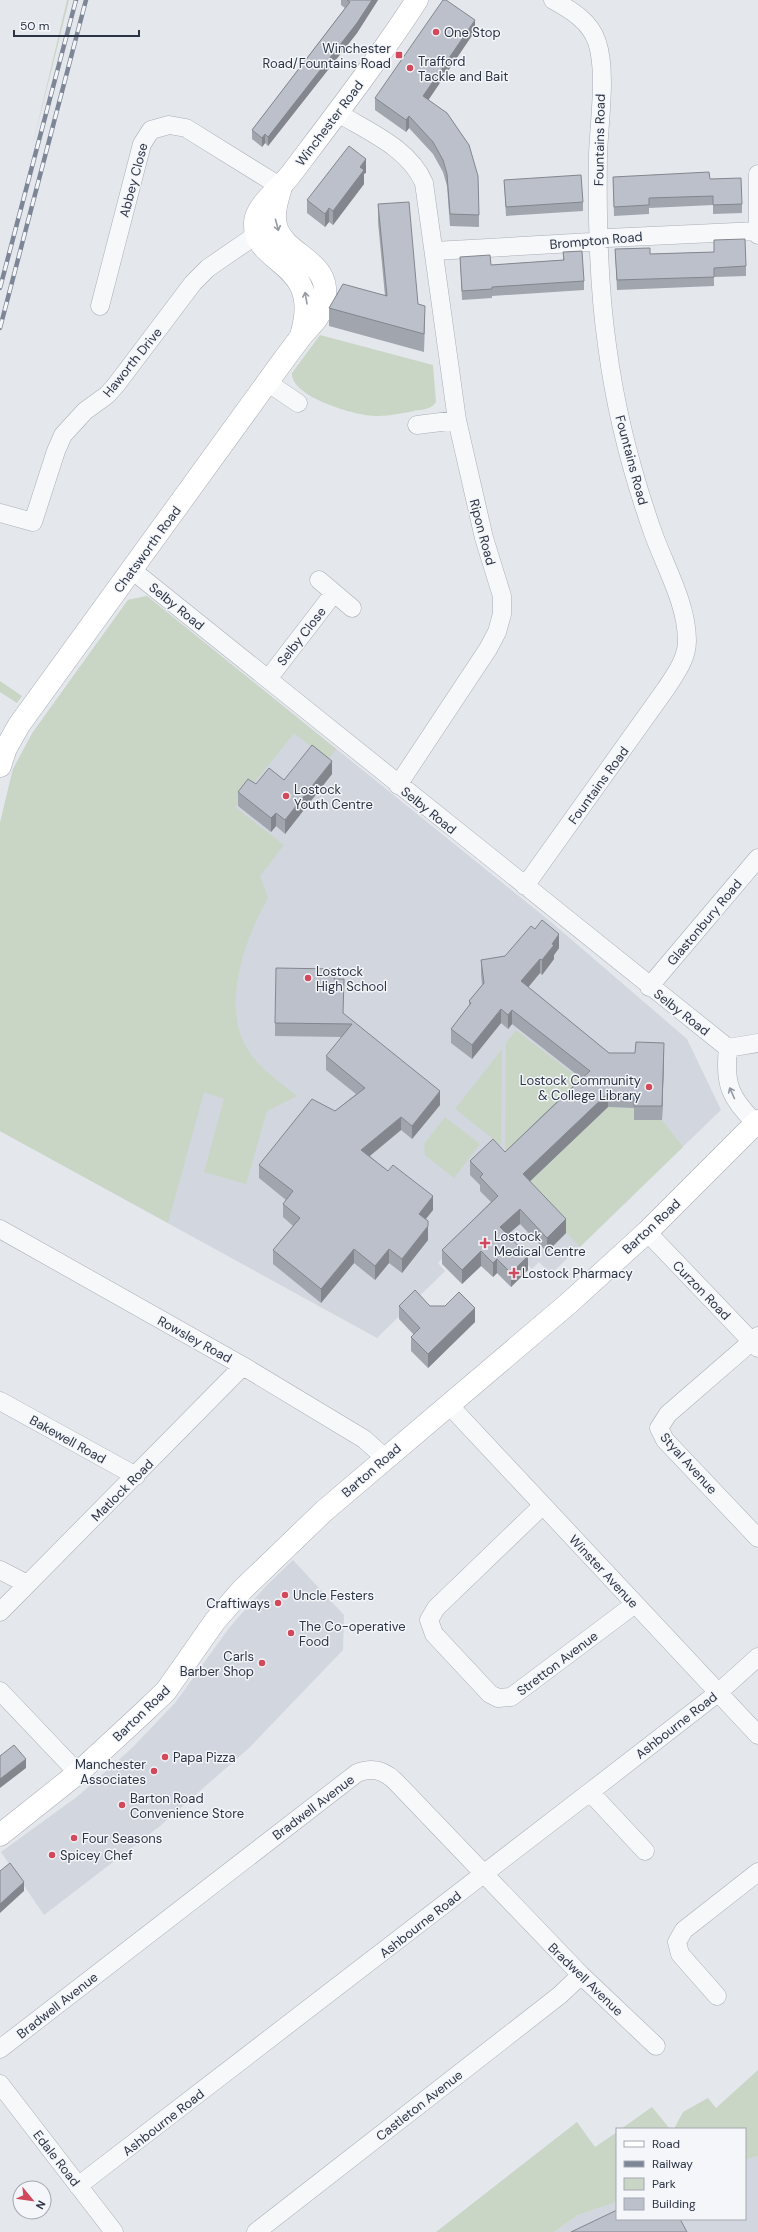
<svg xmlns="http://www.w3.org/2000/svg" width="758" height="2232" font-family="'DM Sans',sans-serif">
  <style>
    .built { fill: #d2d6de }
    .green { fill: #c9d6c5 }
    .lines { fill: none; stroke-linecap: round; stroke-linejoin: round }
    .street-casing { stroke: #a9aeb7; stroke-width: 19 }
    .secondary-casing { stroke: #a9aeb7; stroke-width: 23 }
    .street { stroke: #f7f8fa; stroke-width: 18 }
    .secondary { stroke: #fff; stroke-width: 22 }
    .rail-casing { stroke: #7d8696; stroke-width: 4.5 }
    .rail { stroke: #f4f6f9; stroke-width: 3; stroke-dasharray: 9; stroke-linecap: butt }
    .wall { fill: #a1a5ae }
    .shaded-wall { fill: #83868d }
    .building { fill: #bbc0ca; stroke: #83868d }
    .oneway { stroke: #959aa2 }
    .oneway2 { stroke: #9196a0 }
    .poi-dot { fill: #d1495b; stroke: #f4f6f9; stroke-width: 1.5 }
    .labels { text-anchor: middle; stroke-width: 3; stroke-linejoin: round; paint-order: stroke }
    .poi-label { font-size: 13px; fill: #2b3445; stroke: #f4f6f9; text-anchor: start }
    .street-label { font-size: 13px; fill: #2b3445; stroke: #f4f6f9 }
  </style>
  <rect width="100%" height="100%" fill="#e4e7ec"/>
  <path class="built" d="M147 596 551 922 687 1039 721 1110 551 1274 539 1262 532 1269 483 1219 438 1263 445 1271 377 1338 0 1131V823L13 769 33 732 128 600Z
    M293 1560 344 1615 343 1650 249 1748 160 1826 44 1915 1 1852 78 1796 132 1748 175 1703 229 1628 266 1586Z
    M758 2156V2232H554L578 2215 617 2202V2219H745V2160Z"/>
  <path class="green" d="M67 0H69L32 148Z
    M320 335 433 365 436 402C431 410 423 409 414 411 402 413 390 416 378 416 358 417 290 397 292 373Z
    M147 596 336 749 328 760 294 733 235 807 284 845 260 876 268 898C244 940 218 1012 252 1056 264 1072 281 1083 297 1096L267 1111 246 1184 204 1172 224 1099 204 1092 168 1223 0 1131V823L13 769 33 732 128 600Z
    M0 681 22 696 17 703 0 692Z
    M516 1030 577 1077 583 1071 589 1076 513 1155 505 1149 506 1043Z
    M502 1049 501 1145 455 1109Z
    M608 1107 634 1108V1120H662L683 1147 580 1247 523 1188Z
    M445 1117 480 1144 454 1178 425 1155 424 1144Z
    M758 2070V2156L745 2160V2129H674L683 2112 708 2098 716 2108Z
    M652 2107 670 2129H621Z
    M577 2122 595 2147 617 2132V2202L578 2215 554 2232H436Z"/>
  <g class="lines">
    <defs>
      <path id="street" d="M338 113C369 132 409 148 424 183L457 420 484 538 502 596V614L497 632 488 649 398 785
        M758 174V235
        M434 251 591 242 607 238 758 231
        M100 306 142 144 151 130 169 125 186 128 281 187
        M267 382 298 403
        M417 425 457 420
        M0 513 33 522 56 451 63 435 85 411 107 395 116 385 193 283 208 268 256 235
        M132 570 728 1048
        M319 580 352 608
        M268 679 334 593
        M525 886 665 690C675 675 687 659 687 641 687 603 664 565 652 530 631 470 615 407 607 345 598 282 597 218 598 155 599 122 607 72 597 42 590 21 571 10 553 0
        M649 987 758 858
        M756 1123C730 1099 724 1083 728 1048L758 1043
        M0 1229 243 1366 364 1439 384 1457
        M647 1232 758 1348
        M758 1336 668 1414 659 1428 665 1440 758 1538
        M0 1401 136 1476
        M450 1406 758 1735
        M542 1506 436 1608 429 1620 434 1634 490 1694 498 1698 511 1697 635 1604
        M0 1570 27 1584
        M0 1612 243 1366
        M0 1691 78 1773
        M590 1792 645 1851
        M717 1996 680 1954 677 1942 684 1930 758 1872
        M0 2049 357 1773C372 1767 384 1770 395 1781L581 1975 656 2046
        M0 2084 114 2232
        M78 2186 590 1792 719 1692 758 1657
        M256 2232 560 1995 581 1975"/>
      <path id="secondary" d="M302 332C322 259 252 266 255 222 256 205 281 188 291 174 334 117 378 60 417 0
        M0 766 6 748 19 725C97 618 175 510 253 402 269 380 284 359 300 338 308 327 319 320 323 306 336 261 288 258 277 229 272 215 277 201 281 187
        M0 1835 78 1773 144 1712 166 1691 215 1621 242 1590 324 1511 569 1303 647 1232 758 1121"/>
    </defs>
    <use href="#street" class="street-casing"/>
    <use href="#secondary" class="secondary-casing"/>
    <use href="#street" class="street"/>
    <use href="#secondary" class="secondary"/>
    <defs>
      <path id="rail" d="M0 288 76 0
        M0 328 86 0"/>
    </defs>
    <use href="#rail" class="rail-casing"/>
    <use href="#rail" class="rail"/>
  </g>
  <path class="wall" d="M341 0H378L357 33 268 146 265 143 262 147 252 139V130L345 8 341 5Z
    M475 31 428 100 479 215V227L450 226 447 186 443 172 433 154 409 128 406 132 375 110V98Z
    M366 173 364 174V184L333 225 329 222 325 227 307 213V200Z
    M613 177 710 179 742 204V213L713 214V205L649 208V214L614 216Z
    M504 180 583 202V211L506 216Z
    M378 204 418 304 425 324 424 352 329 326V308L385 296 378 222Z
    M714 240 746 266V276L714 277V286L617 290 615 249 650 254 714 252Z
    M563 252 584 281V290L492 296V298L462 300 460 257 491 265 563 260Z
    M332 774 285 834 276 826 271 832 238 806V792L256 784 284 780Z
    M559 948 554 955V959L542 975 540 973 528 987 609 1053 664 1057 662 1120H634V1108L608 1107 530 1181 566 1233 547 1252 520 1224 508 1234 528 1270 511 1287 497 1273 493 1277 481 1266 462 1284 442 1264V1250L491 1202 480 1191V1185L470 1175V1161L505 1152 581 1078 512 1024 508 1029 501 1023 472 1059 451 1043V1029L469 1006V1001L482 985 481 974V960Z
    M334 979 343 1014 440 1105 412 1139 401 1130 370 1156 433 1210 426 1219 428 1240 402 1273 389 1263 375 1280 354 1263 321 1303 273 1264V1250L293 1226 283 1217V1204L286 1200 259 1178V1165L335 1111 356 1094 326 1070V1056L342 1037 275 1036V1023Z
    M399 1306H430L475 1322 428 1368 411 1351V1337L414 1335 399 1319Z"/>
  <path class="shaded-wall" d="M372 0H378L357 33 268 146V137Z
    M475 20V31L423 108V96Z
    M409 116V128L406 132V120Z
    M265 134V143L262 147V138Z
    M366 159V173L364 174V184L333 225V211L360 167Z
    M329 208V222L325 227V214Z
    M332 761V774L285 834V820Z
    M276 813V826L271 832V818Z
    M559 934V948L554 955V959L542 975V960L552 944Z
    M540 959V973L521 996V981Z
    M501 1009V1023L472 1059V1045Z
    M512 1010V1024L508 1029V1015Z
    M664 1043V1057L662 1120V1106Z
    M440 1091V1105L412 1139V1126Z
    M608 1093V1107L523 1188V1174Z
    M401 1117V1130L361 1163V1150Z
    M433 1196V1210L419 1227V1214Z
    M520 1209V1224L500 1241V1227Z
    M566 1219V1233L547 1252V1238Z
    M428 1226V1240L402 1273V1259Z
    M354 1249V1263L321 1303V1289Z
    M389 1249V1263L375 1280V1266Z
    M481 1251V1266L462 1284V1270Z
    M528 1256V1270L511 1287V1273Z
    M497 1259V1273L493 1277V1263Z
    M475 1308V1322L428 1368V1354Z
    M26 1759V1768L0 1788V1779Z
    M24 1882V1891L0 1913V1904Z"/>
  <path class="building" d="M347 0H372L357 23 268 137 265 134 262 138 252 130 350 2Z
    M443 0H446L475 20 423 96 447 113 469 145 478 176 479 215 450 214 447 174 443 160 433 142 409 116 406 120 375 98Z
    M349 146 366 159 360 167 364 170 333 211 329 208 325 214 307 200Z
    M709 172 710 179 741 178 742 204 713 205V196L649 198V205L614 207 613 177Z
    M581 175 583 202 506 207 504 180Z
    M409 202 418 304 425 306 424 334 329 308 343 284 387 296 378 204Z
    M745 239 746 266 714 268V277L617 280 615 249 650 248V254L714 252V240Z
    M582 251 584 281 492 287V289L462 291 460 257 490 255 491 265 564 260 563 252Z
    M312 745 332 761 285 820 276 813 271 818 238 792 248 779 256 784 269 768 284 780Z
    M542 920 559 934 552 944 554 945 542 960 540 959 521 981 609 1053H635L636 1042 664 1043 662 1106H634V1093H608L523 1174 566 1219 547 1238 520 1209 500 1227 528 1256 511 1273 497 1259 493 1263 481 1251 462 1270 442 1250 498 1196 480 1177 483 1174 470 1161 493 1139 505 1152 590 1071 512 1010 508 1015 501 1009 472 1045 451 1029 471 1003 469 1001 484 983 481 960 505 956 531 926 535 929Z
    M276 968 334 969V979H344L343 1013 440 1091 412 1126 401 1117 361 1150 388 1171 393 1165 433 1196 419 1214 428 1221V1226L402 1259 389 1249 375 1266 354 1249 321 1289 273 1250 300 1218 283 1204 293 1191 259 1165 312 1099 335 1111 365 1088 326 1056 352 1024 275 1023Z
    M415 1290 430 1306H445L459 1292 475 1308 428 1354 411 1337 420 1328 399 1306Z
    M14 1745 26 1759 0 1779V1756Z
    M10 1863 24 1882 0 1904V1871Z
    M617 2210V2219H680L687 2232H571Z"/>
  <defs><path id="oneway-shaft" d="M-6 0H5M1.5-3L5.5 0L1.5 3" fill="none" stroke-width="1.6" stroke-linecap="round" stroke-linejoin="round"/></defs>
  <g class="oneway">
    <use href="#oneway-shaft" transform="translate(277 225) rotate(75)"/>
    <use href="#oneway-shaft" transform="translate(306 298) rotate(-100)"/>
  </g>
  <use class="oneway2" href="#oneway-shaft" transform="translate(732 1093) rotate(-114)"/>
  <g class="poi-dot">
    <circle cx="436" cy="32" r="4"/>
    <rect x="395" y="51" width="8" height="8" rx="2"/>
    <circle cx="410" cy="68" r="4"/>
    <circle cx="286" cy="796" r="4"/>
    <circle cx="308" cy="978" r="4"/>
    <circle cx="649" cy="1087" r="4"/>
    <path d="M483 1237h4v4h4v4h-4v4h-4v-4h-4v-4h4z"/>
    <path d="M512 1267h4v4h4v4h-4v4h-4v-4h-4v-4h4z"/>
    <circle cx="285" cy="1595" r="4"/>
    <circle cx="278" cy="1603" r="4"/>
    <circle cx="291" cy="1633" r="4"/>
    <circle cx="262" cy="1663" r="4"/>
    <circle cx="165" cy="1757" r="4"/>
    <circle cx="154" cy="1771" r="4"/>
    <circle cx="122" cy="1805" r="4"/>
    <circle cx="74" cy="1838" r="4"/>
    <circle cx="52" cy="1855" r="4"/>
  </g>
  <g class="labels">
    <g class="poi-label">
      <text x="444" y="37">One Stop</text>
      <text x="391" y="53" text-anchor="end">Winchester<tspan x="391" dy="15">Road/Fountains Road</tspan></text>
      <text x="418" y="66">Trafford<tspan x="418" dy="15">Tackle and Bait</tspan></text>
      <text x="294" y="794">Lostock<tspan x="294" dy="15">Youth Centre</tspan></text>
      <text x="316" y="976">Lostock<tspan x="316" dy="15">High School</tspan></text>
      <text x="641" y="1085" text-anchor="end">Lostock Community<tspan x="641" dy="15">&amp; College Library</tspan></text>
      <text x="494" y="1241">Lostock<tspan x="494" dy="15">Medical Centre</tspan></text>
      <text x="522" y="1278">Lostock Pharmacy</text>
      <text x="293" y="1600">Uncle Festers</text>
      <text x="270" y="1608" text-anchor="end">Craftiways</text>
      <text x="299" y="1631">The Co-operative<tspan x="299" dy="15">Food</tspan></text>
      <text x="254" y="1661" text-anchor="end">Carls<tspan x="254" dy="15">Barber Shop</tspan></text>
      <text x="173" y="1762">Papa Pizza</text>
      <text x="146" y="1769" text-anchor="end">Manchester<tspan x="146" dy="15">Associates</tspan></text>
      <text x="130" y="1803">Barton Road<tspan x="130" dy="15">Convenience Store</tspan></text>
      <text x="82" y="1843">Four Seasons</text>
      <text x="60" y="1860">Spicey Chef</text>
    </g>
    <g class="street-label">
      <text transform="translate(329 123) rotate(-53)" y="5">Winchester Road</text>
      <text transform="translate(599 140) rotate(-89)" y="5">Fountains Road</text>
      <text transform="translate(133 180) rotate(-75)" y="5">Abbey Close</text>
      <text transform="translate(596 240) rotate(-5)" y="5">Brompton Road</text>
      <text transform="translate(132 362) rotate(-51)" y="5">Haworth Drive</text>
      <text transform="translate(632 460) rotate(75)" y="5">Fountains Road</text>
      <text transform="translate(483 532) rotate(75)" y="5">Ripon Road</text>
      <text transform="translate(147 549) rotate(-54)" y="5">Chatsworth Road</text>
      <text transform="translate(177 606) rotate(39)" y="5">Selby Road</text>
      <text transform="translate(301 636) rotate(-52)" y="5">Selby Close</text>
      <text transform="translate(598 785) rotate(-54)" y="5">Fountains Road</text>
      <text transform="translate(429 810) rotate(39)" y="5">Selby Road</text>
      <text transform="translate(704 922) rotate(-50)" y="5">Glastonbury Road</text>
      <text transform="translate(682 1012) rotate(38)" y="5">Selby Road</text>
      <text transform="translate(651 1226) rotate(-43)" y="5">Barton Road</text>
      <text transform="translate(702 1290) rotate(46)" y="5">Curzon Road</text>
      <text transform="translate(195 1339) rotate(29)" y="5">Rowsley Road</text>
      <text transform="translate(68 1439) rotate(29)" y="5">Bakewell Road</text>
      <text transform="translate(689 1463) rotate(48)" y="5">Styal Avenue</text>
      <text transform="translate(371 1470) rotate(-41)" y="5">Barton Road</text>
      <text transform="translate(122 1490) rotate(-45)" y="5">Matlock Road</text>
      <text transform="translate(604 1571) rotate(47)" y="5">Winster Avenue</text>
      <text transform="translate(557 1663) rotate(-37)" y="5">Stretton Avenue</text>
      <text transform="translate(141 1713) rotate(-44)" y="5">Barton Road</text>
      <text transform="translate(676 1725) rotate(-38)" y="5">Ashbourne Road</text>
      <text transform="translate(313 1807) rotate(-37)" y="5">Bradwell Avenue</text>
      <text transform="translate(420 1924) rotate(-38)" y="5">Ashbourne Road</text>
      <text transform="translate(586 1979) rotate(44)" y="5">Bradwell Avenue</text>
      <text transform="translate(57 2005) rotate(-38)" y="5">Bradwell Avenue</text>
      <text transform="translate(419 2105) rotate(-38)" y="5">Castleton Avenue</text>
      <text transform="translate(163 2122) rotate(-38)" y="5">Ashbourne Road</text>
      <text transform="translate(57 2158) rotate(52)" y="5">Edale Road</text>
    </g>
  </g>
  <rect x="616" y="2128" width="130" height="92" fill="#f4f6f9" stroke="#a4a8b1"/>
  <rect x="624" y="2141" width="20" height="6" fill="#ffffff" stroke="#a4a8b1"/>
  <text x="652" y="2148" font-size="12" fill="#2b3445">Road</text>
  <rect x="624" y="2161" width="20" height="6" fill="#7d8696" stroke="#a4a8b1"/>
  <text x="652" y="2168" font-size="12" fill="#2b3445">Railway</text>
  <rect x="624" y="2178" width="20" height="12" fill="#c9d6c5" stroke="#a4a8b1"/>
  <text x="652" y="2188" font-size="12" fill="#2b3445">Park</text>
  <rect x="624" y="2198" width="20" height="12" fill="#bbc0ca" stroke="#a4a8b1"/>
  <text x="652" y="2208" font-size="12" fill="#2b3445">Building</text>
  <g transform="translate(32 2200) rotate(119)"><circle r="19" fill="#f4f6f9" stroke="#a4a8b1"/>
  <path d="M0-3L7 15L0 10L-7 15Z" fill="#d1495b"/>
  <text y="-6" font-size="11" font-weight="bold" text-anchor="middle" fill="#2b3445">N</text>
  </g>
  <path d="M14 30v6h125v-6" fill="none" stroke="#2b3445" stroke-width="2"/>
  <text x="20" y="30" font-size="12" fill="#2b3445" stroke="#f4f6f9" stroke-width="3" paint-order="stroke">50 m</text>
</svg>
